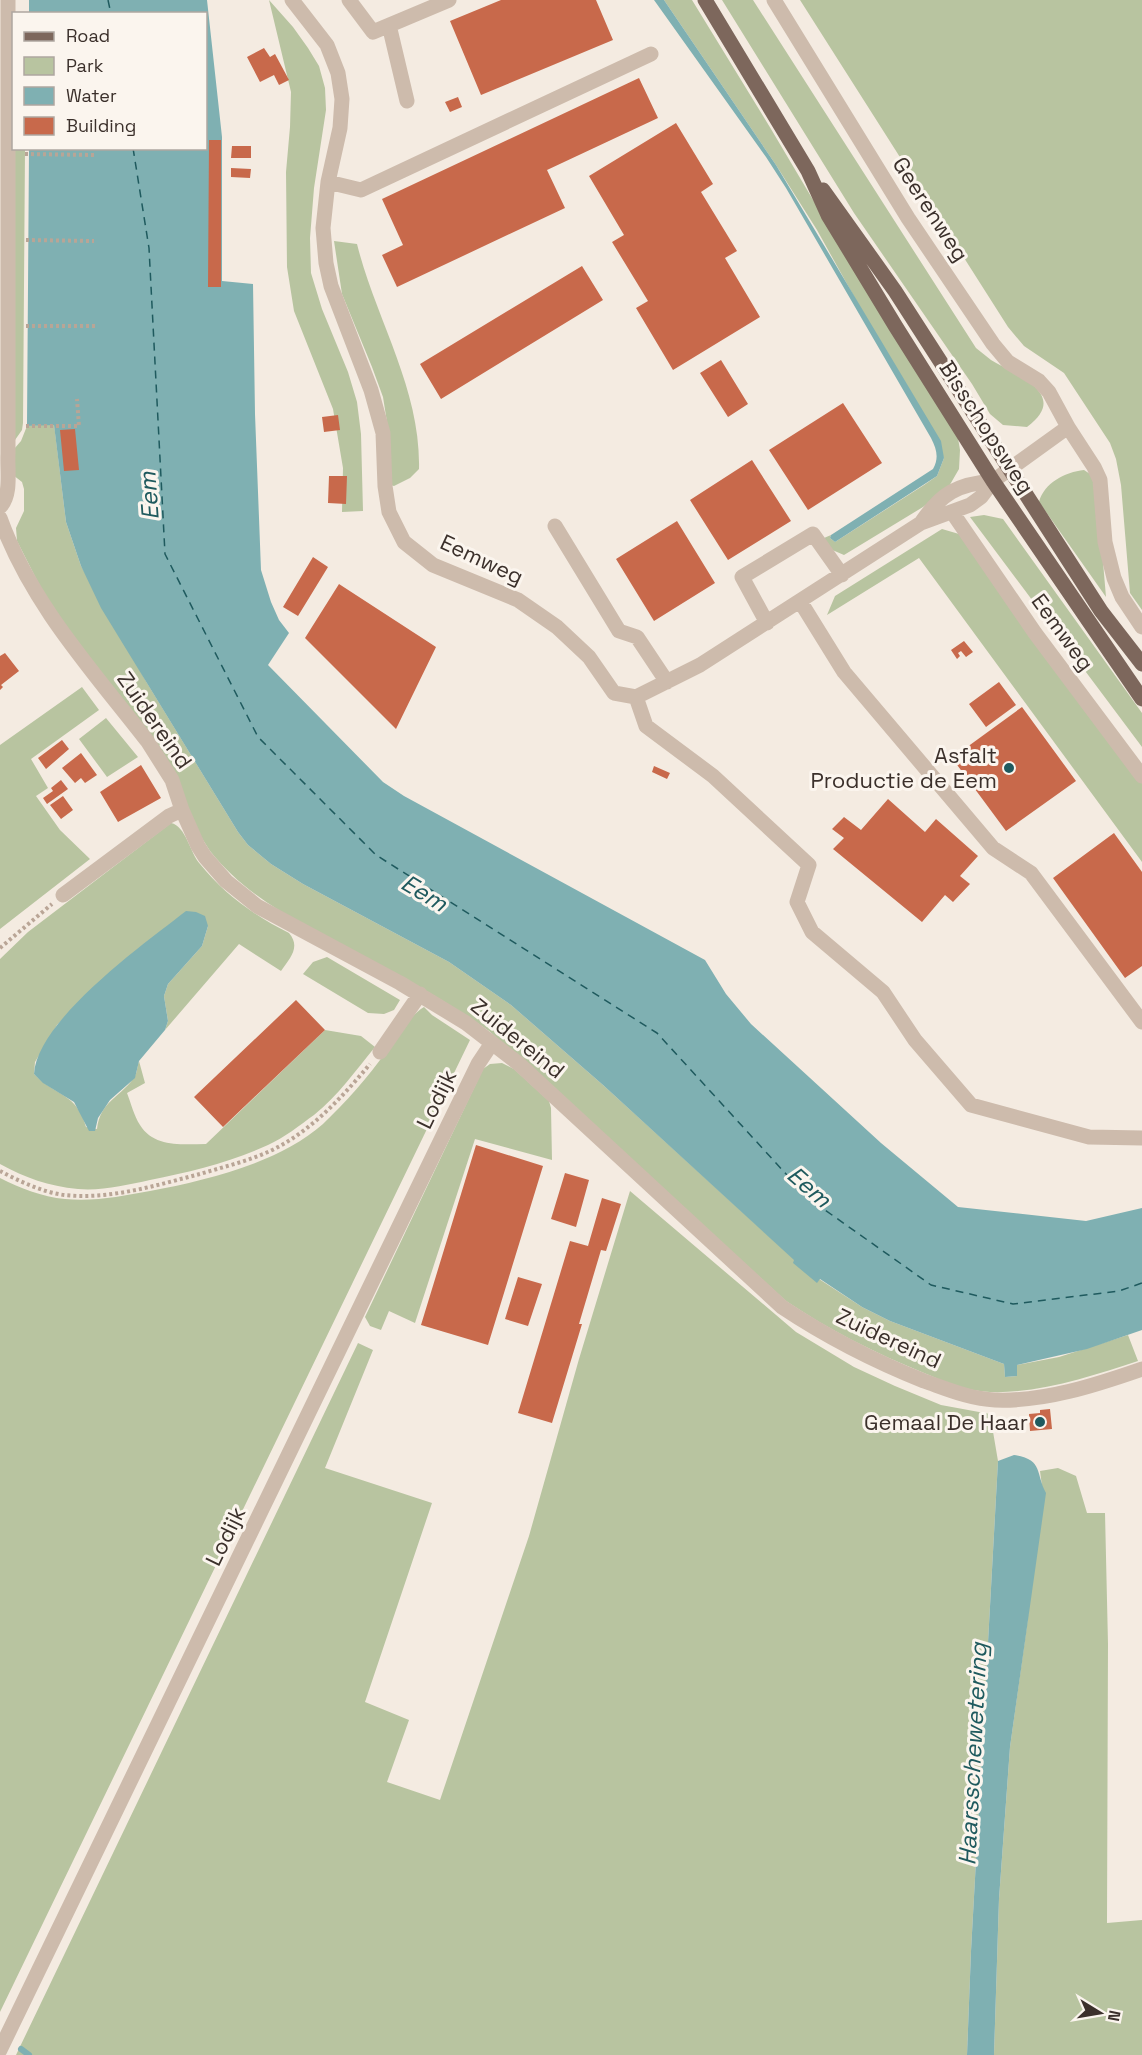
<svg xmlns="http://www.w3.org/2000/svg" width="1142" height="2055" font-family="'Space Grotesk',sans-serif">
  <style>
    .green { fill: #b8c4a0 }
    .water { fill: #7fb0b2 }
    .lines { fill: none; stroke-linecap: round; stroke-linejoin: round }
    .stream { stroke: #7fb0b2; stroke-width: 6 }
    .ferry { stroke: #1f5a5e; stroke-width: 1.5; stroke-dasharray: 8 6; stroke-linecap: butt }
    .building { fill: #c8694b }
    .path { stroke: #b9a596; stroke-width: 4; stroke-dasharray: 3 3; stroke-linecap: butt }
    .minor { stroke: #cdbbac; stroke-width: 15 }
    .major { stroke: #7d675c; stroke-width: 15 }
    .poi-dot { fill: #1f5a5e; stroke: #fbf5ee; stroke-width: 2 }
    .labels { text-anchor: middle; stroke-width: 6; stroke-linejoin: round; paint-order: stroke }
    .street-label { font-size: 22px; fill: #3b302b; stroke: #fbf5ee }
    .poi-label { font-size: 22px; fill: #3b302b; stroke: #fbf5ee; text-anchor: end }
    .water-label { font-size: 24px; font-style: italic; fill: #1f5a5e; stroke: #fbf5ee }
  </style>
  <rect width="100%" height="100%" fill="#f4ebe1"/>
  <path class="green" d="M269 0 293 27 308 48 319 66 325 88 326 110 314 188 310 238 311 273 322 309 348 372 357 402 361 434 363 511 342 512 343 468 333 409 294 311 287 267 286 172 290 127 291 92Z
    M664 0H692L771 129 886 323 958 438 960 450 959 469 948 488 923 507 844 555 830 549 824 538 831 535 830 538 835 542 924 485 937 476 944 458 817 230 776 165Z
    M722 0H753L976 348C981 352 986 356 991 360 1016 375 1071 394 1027 427L1003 425 990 414 972 384 854 213Z
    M800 0H1142V610L1130 593 1121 485 1116 459 1110 443 1064 373 1024 346 1008 327Z
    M14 148 25 149 23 423 22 430 15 440Z
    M334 241 357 244C376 320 421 389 419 469L410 478 394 486 390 485V441L383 397 372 367 342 294Z
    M54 424 66 522 81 566 147 683 238 832 248 845 271 864 303 884 449 962 511 1005 603 1085 795 1260 817 1282 819 1279 862 1307 890 1321 1004 1364 1005 1377 1017 1376V1365L1059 1357 1128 1335 1138 1361C1092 1376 1038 1394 990 1392 967 1391 945 1382 924 1373 875 1353 829 1330 786 1301L489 1031C448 1002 404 978 359 954 305 926 249 900 210 851L77 642 46 598 17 541 16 528 24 511V489L22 482 13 475 14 449 21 441 27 426Z
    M1084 470 1093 476 1098 504 1106 597 1039 502C1044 483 1065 472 1084 470Z
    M984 515 1003 519 1142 713V747L970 517Z
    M942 529 959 534 1142 779V862L919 558 827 615 835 596Z
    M82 687 99 710 31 759 48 788 36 796 60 830 90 859 0 929V745Z
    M106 718 138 757 107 777 79 739Z
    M171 823C186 826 190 853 200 864 224 894 255 916 289 933 301 947 290 958 281 971L239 944 165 1030 168 1021 164 996 168 984 202 946 208 926 97 984 57 1025 35 1062 34 1074C55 1096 77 1093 86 1127L97 1129C100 1102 119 1098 133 1079 137 1075 137 1067 139 1061L145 1083 127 1093C131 1103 134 1116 140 1125 154 1148 183 1144 206 1144L325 1030 361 1036 375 1047C356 1070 338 1096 314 1115 300 1125 284 1138 268 1145 231 1162 190 1172 150 1180 127 1185 102 1191 78 1189 48 1186 26 1178 0 1164V959L28 932Z
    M327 957 400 1000 394 1010 384 1014 368 1013 303 974 313 962Z
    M424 1007 432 1015 470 1040 0 2012V1178C20 1188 42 1197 65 1199 94 1202 122 1196 150 1191 207 1180 279 1163 323 1124 346 1102 368 1077 386 1052 397 1037 408 1017 424 1007Z
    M502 1063 514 1069 549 1101 551 1108 552 1160 475 1139 415 1323 389 1311 381 1330 370 1326 365 1317 483 1069 490 1064Z
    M630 1191 796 1332 854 1367 895 1386 941 1405 990 1414 998 1461 971 1951 967 2055H16L358 1343 373 1350 325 1468 432 1503 365 1702 409 1720 387 1782 440 1800 529 1536 579 1359Z
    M1058 1468 1076 1476 1087 1513H1105L1108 1644 1107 1923 1142 1920V2055H994L999 1899 1010 1747 1027 1625 1042 1486 1040 1471Z"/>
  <path class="water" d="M29 0H207L222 137V281L253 284 255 414 261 570 271 602 279 620 289 633 268 665 383 782 404 796 705 960 726 994 751 1024 881 1143 958 1207 1086 1221 1142 1208V1330L1087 1349 1017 1365V1376L1005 1377 1004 1364 890 1321 862 1307 820 1279 817 1283 793 1263 794 1260 603 1085 511 1005 449 962 303 884 271 864 248 845 238 832 101 608 81 566 66 522 54 425 27 426 29 149 206 148V14L29 13Z
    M654 0H664L776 165 941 441 944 458 937 476 835 542 830 538 831 535 933 469C939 458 937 450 931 438L786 188 766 157Z
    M186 911 196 912 205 916 208 926 202 946 168 984 164 996 168 1021 165 1030 139 1061 135 1078 110 1100 98 1118 95 1131H89L74 1102 43 1083 34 1074C37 1020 145 943 186 911Z
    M1014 1455C1044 1460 1035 1473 1046 1493L1010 1747 999 1899 994 2055H967L971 1951 998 1461Z"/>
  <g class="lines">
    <path class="stream" d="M21 2049 29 2055"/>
    <path class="ferry" d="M108 0 111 14
      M133 148 149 248 165 554 258 737 376 855 657 1033 808 1198 931 1285 1013 1304 1119 1291 1142 1283"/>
  </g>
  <path class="building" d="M501 0H596L613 40 481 95 450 21Z
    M264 48 270 57 275 54 289 80 279 85 274 75 260 82 247 57Z
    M639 78 658 118 547 170 565 208 397 287 382 255 403 245 382 199Z
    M458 97 462 107 450 112 445 102Z
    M676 123 713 184 701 192 737 251 725 258 760 317 673 370 636 308 648 301 612 242 624 235 589 176Z
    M209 140H221V287H208Z
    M232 146H251V158H231Z
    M231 168 251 169 250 178 231 177Z
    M582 266 603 300 441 399 420 364Z
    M721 360 748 404 728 417 700 373Z
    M843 403 882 463 808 510 769 450Z
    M338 415 340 430 324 432 322 417Z
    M75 429 79 470 64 471 60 430Z
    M752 460 791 521 728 560 690 500Z
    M329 476H347L346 504 328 503Z
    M677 521 715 583 654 621 616 559Z
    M313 557 328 567 298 616 283 607Z
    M339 584 436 647 396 729 305 638Z
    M964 641 973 652 966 657 961 651 958 653 960 656 957 659 951 650Z
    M5 653 19 671 1 685 3 687 0 690V656Z
    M999 682 1016 705 986 727 969 704Z
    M1022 707 1076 781 1006 831 952 758Z
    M62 740 69 749 46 769 38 758Z
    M81 753 97 775 85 783 81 778 75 783 62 768Z
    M141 765 161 798 118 822 100 792Z
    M654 766 670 773 667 779 652 772Z
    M61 780 68 789 47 804 43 798 53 791 51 788Z
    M63 796 73 810 61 819 50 805Z
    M888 799 925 832 936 819 978 856 960 876 970 884 953 902 945 895 922 922 833 849 844 838 832 829 844 817 861 830Z
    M1114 833 1142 872V966L1125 978 1053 878Z
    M296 1000 325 1030 223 1127 194 1097Z
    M476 1145 543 1166 488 1345 421 1325Z
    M565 1173 589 1180 576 1227 551 1219Z
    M602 1198 621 1204 606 1251 601 1250 579 1324H582L552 1423 518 1413 570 1241 588 1246Z
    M518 1277 542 1284 528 1326 505 1319Z
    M1050 1409 1052 1429 1030 1431 1029 1414 1040 1413V1410Z"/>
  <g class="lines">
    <path class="path" d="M25 154 95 155
      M26 240 94 241
      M26 326H95
      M26 426H79L77 399
      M0 948 52 904
      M0 1171C19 1181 42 1192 64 1195 110 1200 157 1185 200 1174 226 1166 254 1160 278 1147 314 1128 344 1095 370 1064"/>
    <path class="minor" d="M292 0 327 45 338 73 342 99 340 128 328 182 323 228 326 263 331 286 371 390 383 433 385 486 389 512 404 542 433 565 518 600 557 627 589 657 614 693 636 697 700 665 921 523 970 505 981 497 993 481 1068 427
      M349 0 373 32 449 0
      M774 0 908 218 993 344 1008 362 1039 381 1049 392 1068 427 1094 467 1100 480 1105 542 1114 578 1122 597 1142 627
      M389 25 407 101
      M328 182 361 190 651 54
      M0 507C12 495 7 470 8 454V0
      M952 512 1035 633 1142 776
      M0 518C31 604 93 671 148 742L172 780 182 810 198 846 205 857 226 881 257 906 400 983 466 1023 519 1064 782 1307C827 1337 874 1361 924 1381 947 1389 970 1399 995 1400 1044 1402 1096 1385 1142 1369
      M921 523C941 493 958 484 993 481
      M555 526 619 631 637 637 667 682
      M800 601 844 672 993 848 1031 873 1142 1022
      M767 623 742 577 813 534 842 575
      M636 697 646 726 713 776 809 865 797 902 812 932 883 992 915 1040 971 1105 1089 1137 1142 1138
      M63 895 169 816 182 810
      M380 1052 420 994
      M0 2050 436 1150 478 1064 492 1043"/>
    <path class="major" d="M705 0 808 171 828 215 896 327 993 481 1142 699
      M823 190 895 291 1101 611 1142 664"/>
  </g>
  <g class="poi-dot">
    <circle cx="1009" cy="768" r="6"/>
    <circle cx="1040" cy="1422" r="6"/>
  </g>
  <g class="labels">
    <g class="street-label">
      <text transform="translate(931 209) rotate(57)" y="8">Geerenweg</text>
      <text transform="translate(987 427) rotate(57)" y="8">Bisschopsweg</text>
      <text transform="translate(482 559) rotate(25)" y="8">Eemweg</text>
      <text transform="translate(1063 632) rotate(54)" y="8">Eemweg</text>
      <text transform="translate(155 720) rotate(55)" y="8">Zuidereind</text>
      <text transform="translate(518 1038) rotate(39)" y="8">Zuidereind</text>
      <text transform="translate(436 1099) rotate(-64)" y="8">Lodijk</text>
      <text transform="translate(889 1338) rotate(25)" y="8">Zuidereind</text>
      <text transform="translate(225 1536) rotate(-64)" y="8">Lodijk</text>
    </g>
    <g class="poi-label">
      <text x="997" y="763">Asfalt<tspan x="997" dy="25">Productie de Eem</tspan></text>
      <text x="1028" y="1430">Gemaal De Haar</text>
    </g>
    <g class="water-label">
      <text transform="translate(149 496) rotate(-94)" y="8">Eem</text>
      <text transform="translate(424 893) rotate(31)" y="8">Eem</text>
      <text transform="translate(809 1187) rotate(41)" y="8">Eem</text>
      <text transform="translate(973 1754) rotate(-87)" y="8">Haarsschewetering</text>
    </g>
  </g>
  <rect x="12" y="12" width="195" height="138" fill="#fbf5ee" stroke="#aea6a0" stroke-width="1.5"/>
  <rect x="24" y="32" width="30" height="9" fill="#7d675c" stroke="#aea6a0" stroke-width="1.5"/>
  <text x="66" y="42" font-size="18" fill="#3b302b">Road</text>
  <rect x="24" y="57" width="30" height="18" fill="#b8c4a0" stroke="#aea6a0" stroke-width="1.5"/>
  <text x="66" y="72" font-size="18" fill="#3b302b">Park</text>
  <rect x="24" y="87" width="30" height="18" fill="#7fb0b2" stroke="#aea6a0" stroke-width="1.5"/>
  <text x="66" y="102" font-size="18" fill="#3b302b">Water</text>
  <rect x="24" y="117" width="30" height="18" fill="#c8694b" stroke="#aea6a0" stroke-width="1.5"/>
  <text x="66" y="132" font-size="18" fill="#3b302b">Building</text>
  <g transform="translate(1100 2013) rotate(101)" stroke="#fbf5ee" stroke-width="4.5" paint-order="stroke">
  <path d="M0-4.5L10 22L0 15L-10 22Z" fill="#3b302b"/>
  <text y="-9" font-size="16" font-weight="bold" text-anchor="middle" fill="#3b302b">N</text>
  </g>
</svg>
